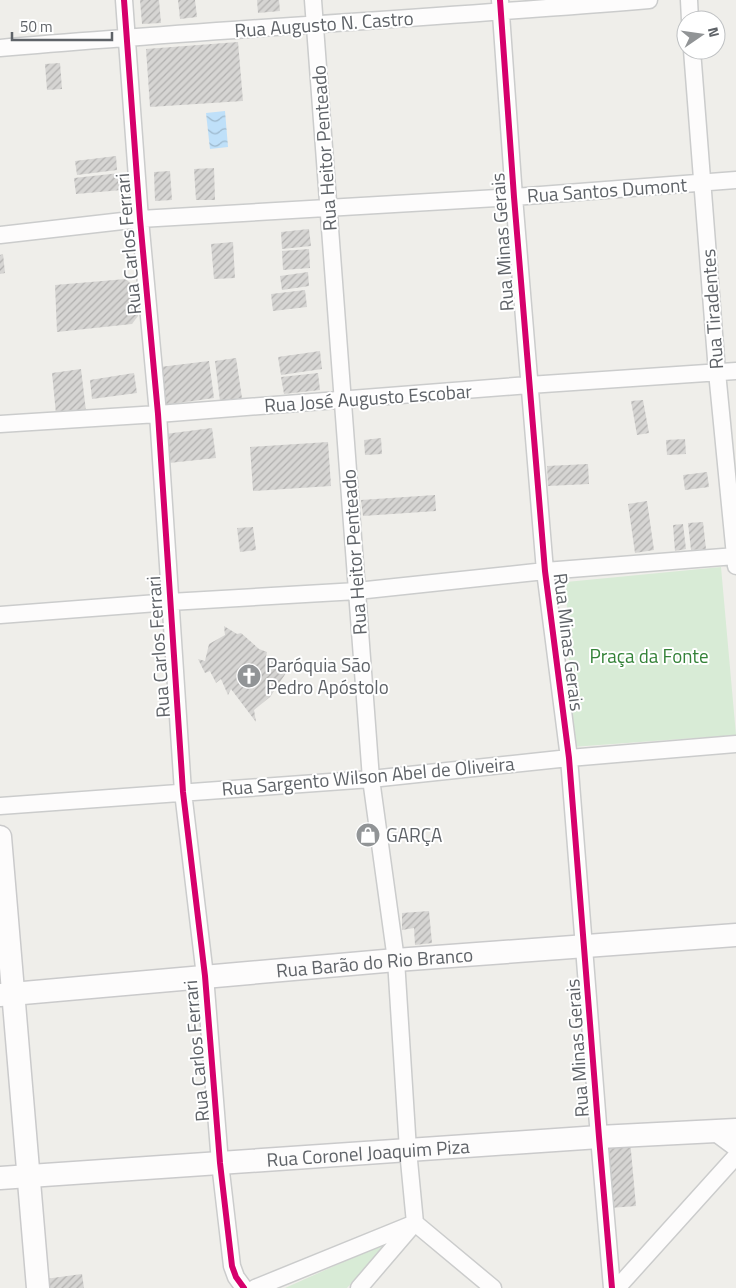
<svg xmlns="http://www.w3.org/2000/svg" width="736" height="1288" font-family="'Titillium Web',sans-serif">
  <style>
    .green { fill: #d8ebd6 }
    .water { fill: url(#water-waves) }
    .building { fill: url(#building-hatch) }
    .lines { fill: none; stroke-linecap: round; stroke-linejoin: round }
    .minor-casing { stroke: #cbcccc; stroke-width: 19 }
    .secondary-casing { stroke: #cacacb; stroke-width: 25 }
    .minor { stroke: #fdfcfc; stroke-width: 16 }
    .secondary { stroke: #fdfcfc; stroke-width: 22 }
    .cycleway-casing { stroke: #fff; stroke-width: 9 }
    .cycleway { stroke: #d6006c; stroke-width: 6 }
    .labels { text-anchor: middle; stroke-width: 4; stroke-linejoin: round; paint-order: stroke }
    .street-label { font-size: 19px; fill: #5f6368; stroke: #fff }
    .park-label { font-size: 19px; fill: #348238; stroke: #fff }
    .poi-label { font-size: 19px; fill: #5f6368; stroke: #fff; text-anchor: start }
  </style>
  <defs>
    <pattern id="water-waves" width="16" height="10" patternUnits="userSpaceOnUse" patternTransform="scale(1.25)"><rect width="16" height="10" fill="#bfe0f9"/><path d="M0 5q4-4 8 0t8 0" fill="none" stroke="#9eb9cd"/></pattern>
    <pattern id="building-hatch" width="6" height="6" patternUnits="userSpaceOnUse" patternTransform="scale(1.25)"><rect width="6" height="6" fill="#d6d5d3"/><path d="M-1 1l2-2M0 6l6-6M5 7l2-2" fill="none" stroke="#b1b0af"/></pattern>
  </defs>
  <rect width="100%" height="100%" fill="#efeeea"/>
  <path class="green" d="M721 567 736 735 572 747 566 582Z
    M388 1242 347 1288H285Z"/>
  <path class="water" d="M225 111 228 147 210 149 206 113Z"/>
  <path class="building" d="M140 0H159L161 23 142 24Z
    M178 0H195L197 17 180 19Z
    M257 0H279L280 11 258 13Z
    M238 42 243 101 150 107 146 49Z
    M60 63 62 89 47 90 45 64Z
    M116 156 117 170 77 175 75 161Z
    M214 168 215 200H196L194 169Z
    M170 171 172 200 155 201 154 172Z
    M120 173 122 190 76 194 74 178Z
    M309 229 311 246 282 249 281 232Z
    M233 242 235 278 214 279 211 244Z
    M309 249 310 268 283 270 282 251Z
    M3 254 5 273 0 274V255Z
    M308 272 309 286 282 290 280 276Z
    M126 279 134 287 138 316 132 324 57 332 55 285Z
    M305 290 307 307 273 311 271 294Z
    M320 351 322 369 281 375 278 357Z
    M236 358 242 398 220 401 215 361Z
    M209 361 214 398 165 405 160 367Z
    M81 369 86 411 56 414 52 373Z
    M134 373 137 393 92 399 90 380Z
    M318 373 320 390 284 394 281 377Z
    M643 400 649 433 637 435 631 401Z
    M212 428 216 458 169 463 165 434Z
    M381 438 382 454 365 455 364 440Z
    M685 439 686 454 667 455 666 440Z
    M328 442 331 486 253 491 250 447Z
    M588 464 589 484 548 486 547 466Z
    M707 472 709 487 685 490 683 475Z
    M435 495 436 511 363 516 361 500Z
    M647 501 654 550 635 553 628 504Z
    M703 522 706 549 691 550 688 523Z
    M683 524 686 549 675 551 673 525Z
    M253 527 256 550 240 552 237 528Z
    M224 626 237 634 241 633 259 649 267 652 266 657 276 663 278 668 286 673 270 697 254 710 256 722 231 689 228 695 221 679 216 683 210 671 205 673 198 659 205 661 209 644 225 635Z
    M429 911 432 943 415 945 414 928 402 930V913Z
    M603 1140H630L636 1206 610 1208Z
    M82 1274 84 1288H46L45 1279Z"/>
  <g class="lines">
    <defs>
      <path id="minor" d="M124 0 140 219 158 414 183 792 205 976 220 1163 232 1266 236 1277 244 1288
        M313 0 371 779 396 960 408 1150 415 1223
        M500 0 514 197 545 571 569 758 599 1137 612 1288
        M689 0 690 20
        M0 48C216 29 433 18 649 0
        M692 50 717 372 736 566
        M0 235 140 219 514 197 736 180
        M0 424 158 414 529 385 736 371
        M0 615 170 602 357 591 545 571 736 556
        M0 806 371 779 569 758 736 744
        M713 1131 736 1148
        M415 1223 493 1288
        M255 1288 415 1223
        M359 1288 412 1226
        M617 1288 736 1156"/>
      <g id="secondary">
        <path d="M0 837 38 1288"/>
        <path id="s1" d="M0 995 396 960 736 935"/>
        <path id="s2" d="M0 1178 599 1137 736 1130"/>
      </g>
    </defs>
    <use href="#minor" class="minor-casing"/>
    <use href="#secondary" class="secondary-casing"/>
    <use href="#minor" class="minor"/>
    <use href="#secondary" class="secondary"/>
    <defs>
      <path id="cycleway" d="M124 0 140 219 158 414 183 792 205 976 220 1163 232 1266 236 1277 244 1288
        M500 0 514 197 545 571 569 758 599 1137 612 1288"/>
    </defs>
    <use href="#cycleway" class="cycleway-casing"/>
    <use href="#cycleway" class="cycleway"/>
  </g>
  <defs>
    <symbol id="church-disc" viewBox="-11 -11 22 22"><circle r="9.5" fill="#919496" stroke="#fff"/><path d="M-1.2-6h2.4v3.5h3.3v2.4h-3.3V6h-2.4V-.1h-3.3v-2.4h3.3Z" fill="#fff"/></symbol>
    <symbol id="shop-disc" viewBox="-11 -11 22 22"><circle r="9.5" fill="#919496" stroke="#fff"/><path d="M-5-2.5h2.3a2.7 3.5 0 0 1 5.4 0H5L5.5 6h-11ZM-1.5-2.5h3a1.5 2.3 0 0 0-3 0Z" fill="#fff"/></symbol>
  </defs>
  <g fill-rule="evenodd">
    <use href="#church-disc" x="235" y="662" width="28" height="28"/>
    <use href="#shop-disc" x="354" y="821" width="28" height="28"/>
  </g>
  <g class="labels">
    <g class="street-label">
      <text transform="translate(324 24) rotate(-4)" y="7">Rua Augusto N. Castro</text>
      <text transform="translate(324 148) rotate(-94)" y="7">Rua Heitor Penteado</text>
      <text transform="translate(607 190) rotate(-4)" y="7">Rua Santos Dumont</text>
      <text transform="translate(502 242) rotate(-94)" y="7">Rua Minas Gerais</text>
      <text transform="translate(128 244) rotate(-95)" y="7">Rua Carlos Ferrari</text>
      <text transform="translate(712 309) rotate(-94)" y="7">Rua Tiradentes</text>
      <text transform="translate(368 398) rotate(-4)" y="7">Rua José Augusto Escobar</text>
      <text transform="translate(354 552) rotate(-94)" y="7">Rua Heitor Penteado</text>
      <text transform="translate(569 642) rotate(83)" y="7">Rua Minas Gerais</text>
      <text transform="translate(158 647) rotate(-94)" y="7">Rua Carlos Ferrari</text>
      <text transform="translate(368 776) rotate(-5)" y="7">Rua Sargento Wilson Abel de Oliveira</text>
      <text dy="7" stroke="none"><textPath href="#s1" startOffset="376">Rua Barão do Rio Branco</textPath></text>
      <text transform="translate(577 1048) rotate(-94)" y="7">Rua Minas Gerais</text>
      <text transform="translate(196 1051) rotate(-95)" y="7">Rua Carlos Ferrari</text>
      <text dy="7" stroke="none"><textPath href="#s2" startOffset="369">Rua Coronel Joaquim Piza</textPath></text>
    </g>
    <g class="park-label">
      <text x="649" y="663">Praça da Fonte</text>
    </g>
    <g class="poi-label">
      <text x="266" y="672">Paróquia São<tspan x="266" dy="22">Pedro Apóstolo</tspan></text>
      <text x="386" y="842">GARÇA</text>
    </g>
  </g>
  <g transform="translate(701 35) rotate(77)"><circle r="24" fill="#ffffff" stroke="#bfc1c3"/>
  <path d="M0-4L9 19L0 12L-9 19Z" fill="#919496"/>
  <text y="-8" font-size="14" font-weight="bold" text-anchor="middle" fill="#5f6368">N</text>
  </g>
  <path d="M12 32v8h100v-8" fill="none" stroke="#5f6368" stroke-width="2.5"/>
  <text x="20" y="32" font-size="15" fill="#5f6368" stroke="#ffffff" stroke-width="4" paint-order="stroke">50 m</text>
</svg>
